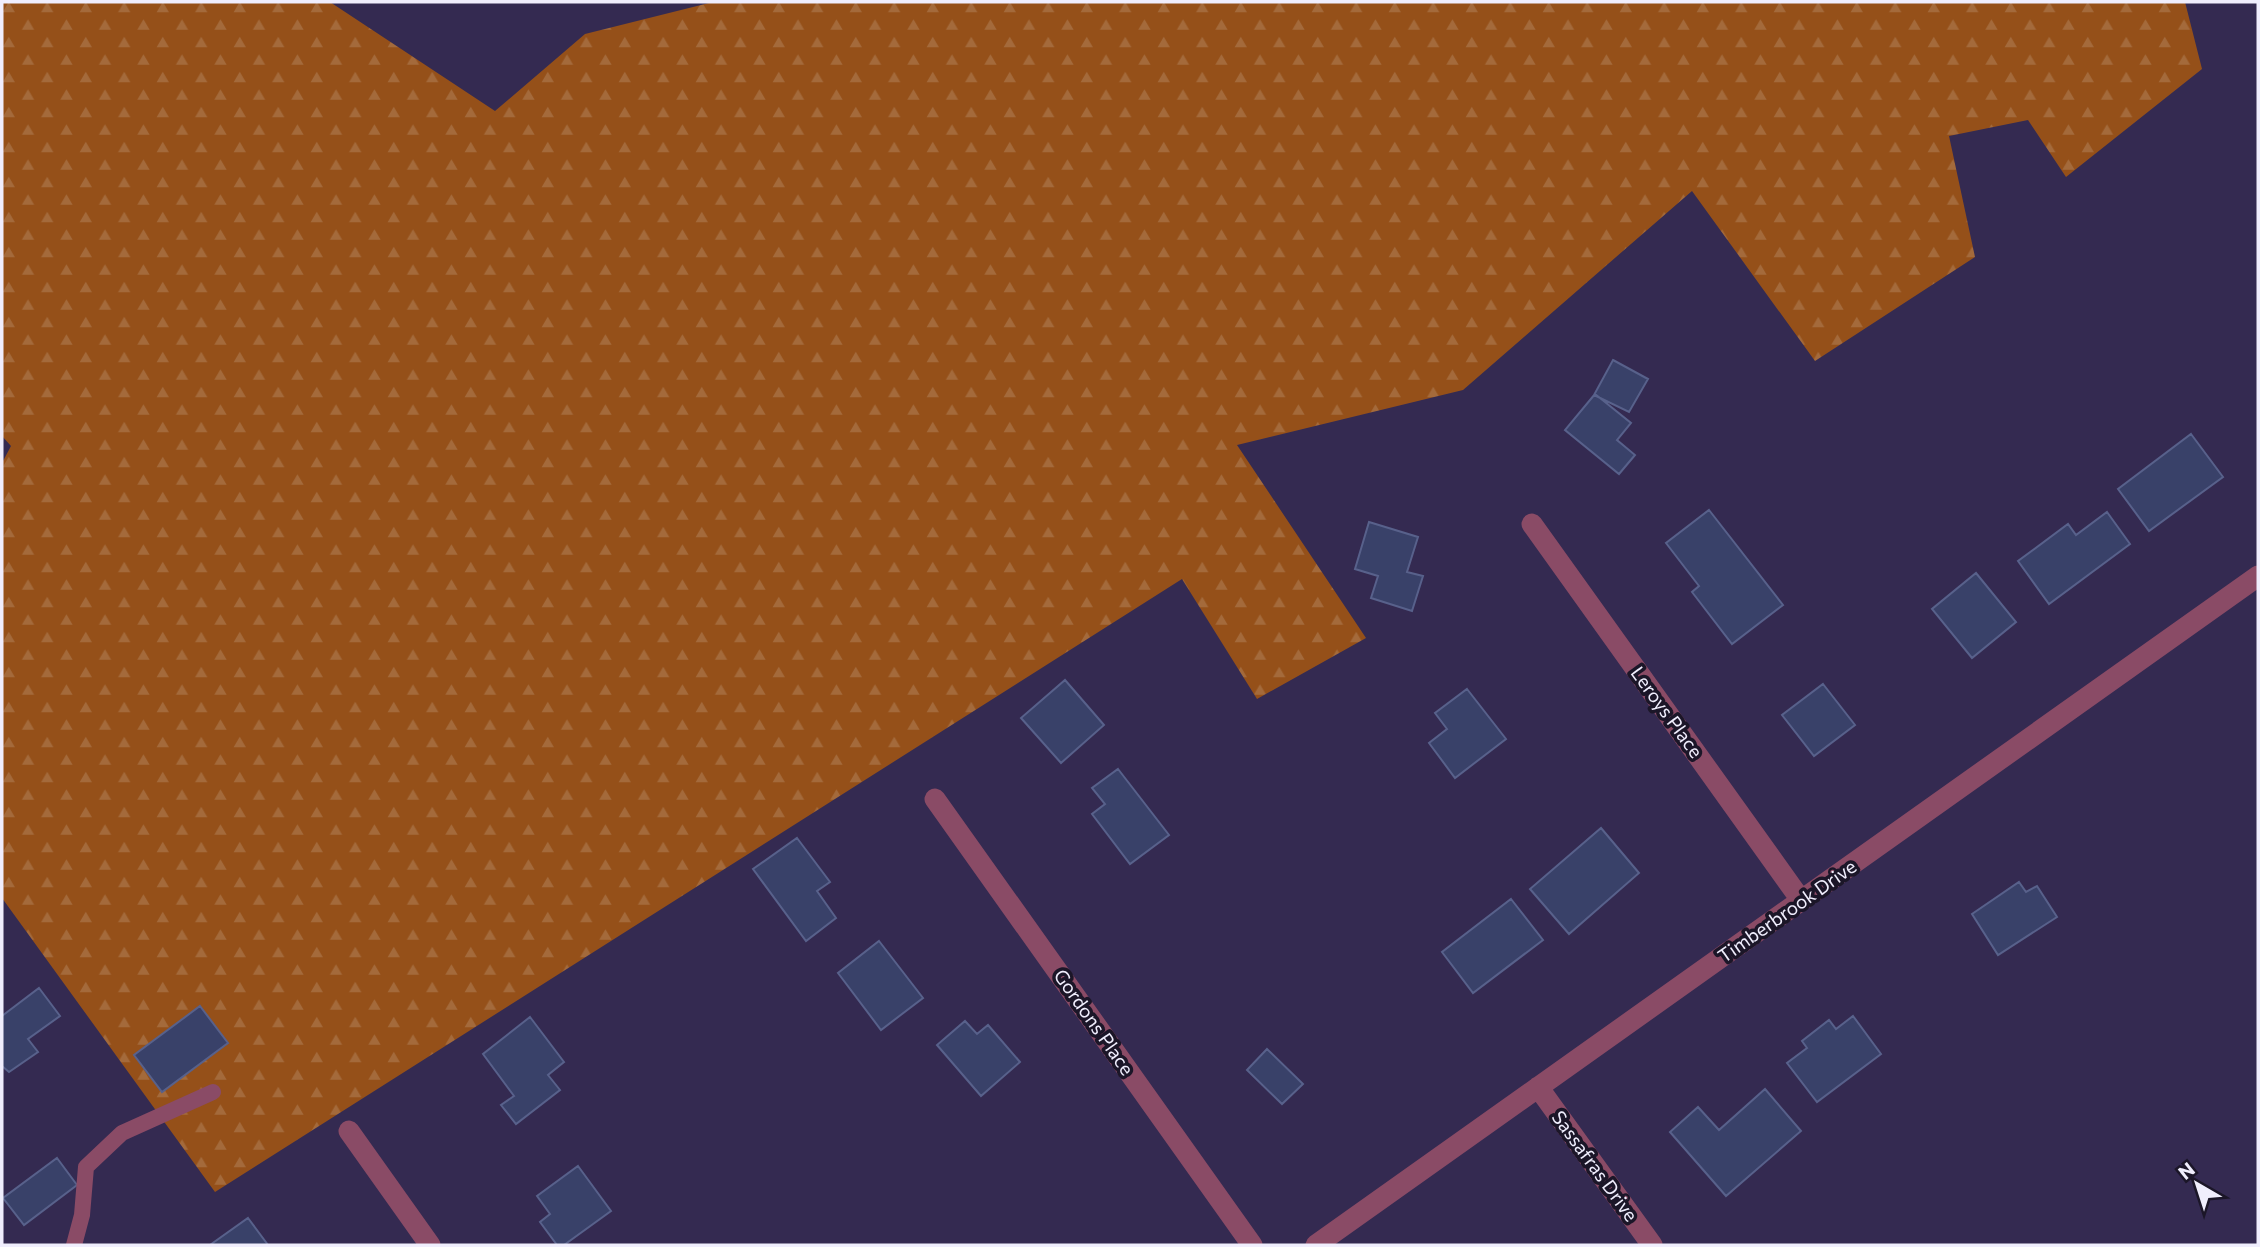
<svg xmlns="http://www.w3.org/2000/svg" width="2260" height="1247" font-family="Commissioner,sans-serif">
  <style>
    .forest { fill: url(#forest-firs) }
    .building { fill: #394169; stroke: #58618b; stroke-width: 2 }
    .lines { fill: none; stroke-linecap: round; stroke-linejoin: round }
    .lane { stroke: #8a4b66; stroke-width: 16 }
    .street { stroke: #8a4b66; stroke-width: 21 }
    .labels { text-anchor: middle; stroke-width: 7; stroke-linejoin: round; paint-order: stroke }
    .street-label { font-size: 19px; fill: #f0eefd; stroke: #1b1628 }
  </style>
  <defs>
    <pattern id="forest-firs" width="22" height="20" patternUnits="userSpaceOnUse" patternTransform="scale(1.75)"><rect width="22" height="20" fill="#955019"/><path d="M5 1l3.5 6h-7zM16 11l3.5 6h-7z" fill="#a46a3b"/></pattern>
  </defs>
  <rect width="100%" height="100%" fill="#342a51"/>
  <path class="forest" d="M2 2H330L495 111 585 34 713 2H2185L2202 69 2066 177 2028 120 1949 136 1975 257 1815 361 1692 191 1463 390 1237 445 1366 638 1257 699 1182 579 215 1192 2 898V463L11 446 2 436Z"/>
  <path class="building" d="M1613 360 1648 379 1629 412 1594 395Z
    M1595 394 1631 423 1617 440 1635 455 1619 474 1565 430Z
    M2191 434 2223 477 2149 531 2118 489Z
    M1709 510 1783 605 1732 644 1692 592 1699 586 1666 543Z
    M2107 512 2130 544 2049 604 2018 561 2068 524 2076 535Z
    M1369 522 1418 537 1407 572 1423 576 1412 611 1371 598 1378 576 1355 569Z
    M1976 573 2016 622 1972 658 1932 609Z
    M1065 680 1104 725 1061 763 1021 718Z
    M1823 684 1855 725 1814 756 1782 715Z
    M1467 689 1506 739 1455 778 1429 743 1447 729 1435 713Z
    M1118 769 1169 835 1130 864 1092 814 1105 804 1092 788Z
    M1601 828 1639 873 1569 934 1530 889Z
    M797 838 830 882 817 891 836 918 806 941 753 869Z
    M2019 882 2026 892 2037 886 2057 917 1998 955 1972 914Z
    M1511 899 1543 940 1473 993 1442 952Z
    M879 941 923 998 881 1030 838 973Z
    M39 988 60 1016 28 1039 38 1052 9 1072 2 1066V1016Z
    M200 1006 228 1043 162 1092 134 1055Z
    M1853 1016 1881 1054 1817 1102 1787 1063 1807 1048 1802 1041 1829 1020 1836 1029Z
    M530 1017 564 1062 548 1075 560 1090 516 1124 501 1105 514 1096 483 1054Z
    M965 1021 977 1034 988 1025 1020 1062 981 1096 937 1045Z
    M1267 1049 1303 1084 1282 1104 1247 1070Z
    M1765 1089 1801 1131 1726 1196 1670 1132 1698 1107 1719 1130Z
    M57 1158 77 1185 24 1225 3 1198Z
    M578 1166 611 1211 564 1245H557L540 1222 550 1214 537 1196Z
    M248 1218 268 1245H210Z"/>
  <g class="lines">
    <path class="lane" d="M74 1245 82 1215 86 1167 122 1133 213 1092"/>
    <path class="street" d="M1532 524 1801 900
      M935 799 1252 1245
      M1538 1087 1652 1245
      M349 1131 430 1245
      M1316 1245 2258 576"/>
  </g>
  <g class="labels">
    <g class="street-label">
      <text transform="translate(1667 712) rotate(54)" y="7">Leroys Place</text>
      <text transform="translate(1787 911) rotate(-35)" y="7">Timberbrook Drive</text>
      <text transform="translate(1094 1022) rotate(55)" y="7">Gordons Place</text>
      <text transform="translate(1595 1166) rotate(54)" y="7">Sassafras Drive</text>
    </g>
  </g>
  <rect width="2260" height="1247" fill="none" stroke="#f0eefd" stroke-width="7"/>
  <g transform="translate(2197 1184) rotate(321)" stroke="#1b1628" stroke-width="5" paint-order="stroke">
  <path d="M0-5L12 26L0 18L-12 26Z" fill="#f0eefd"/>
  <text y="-10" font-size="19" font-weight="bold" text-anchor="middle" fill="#f0eefd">N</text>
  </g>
</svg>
